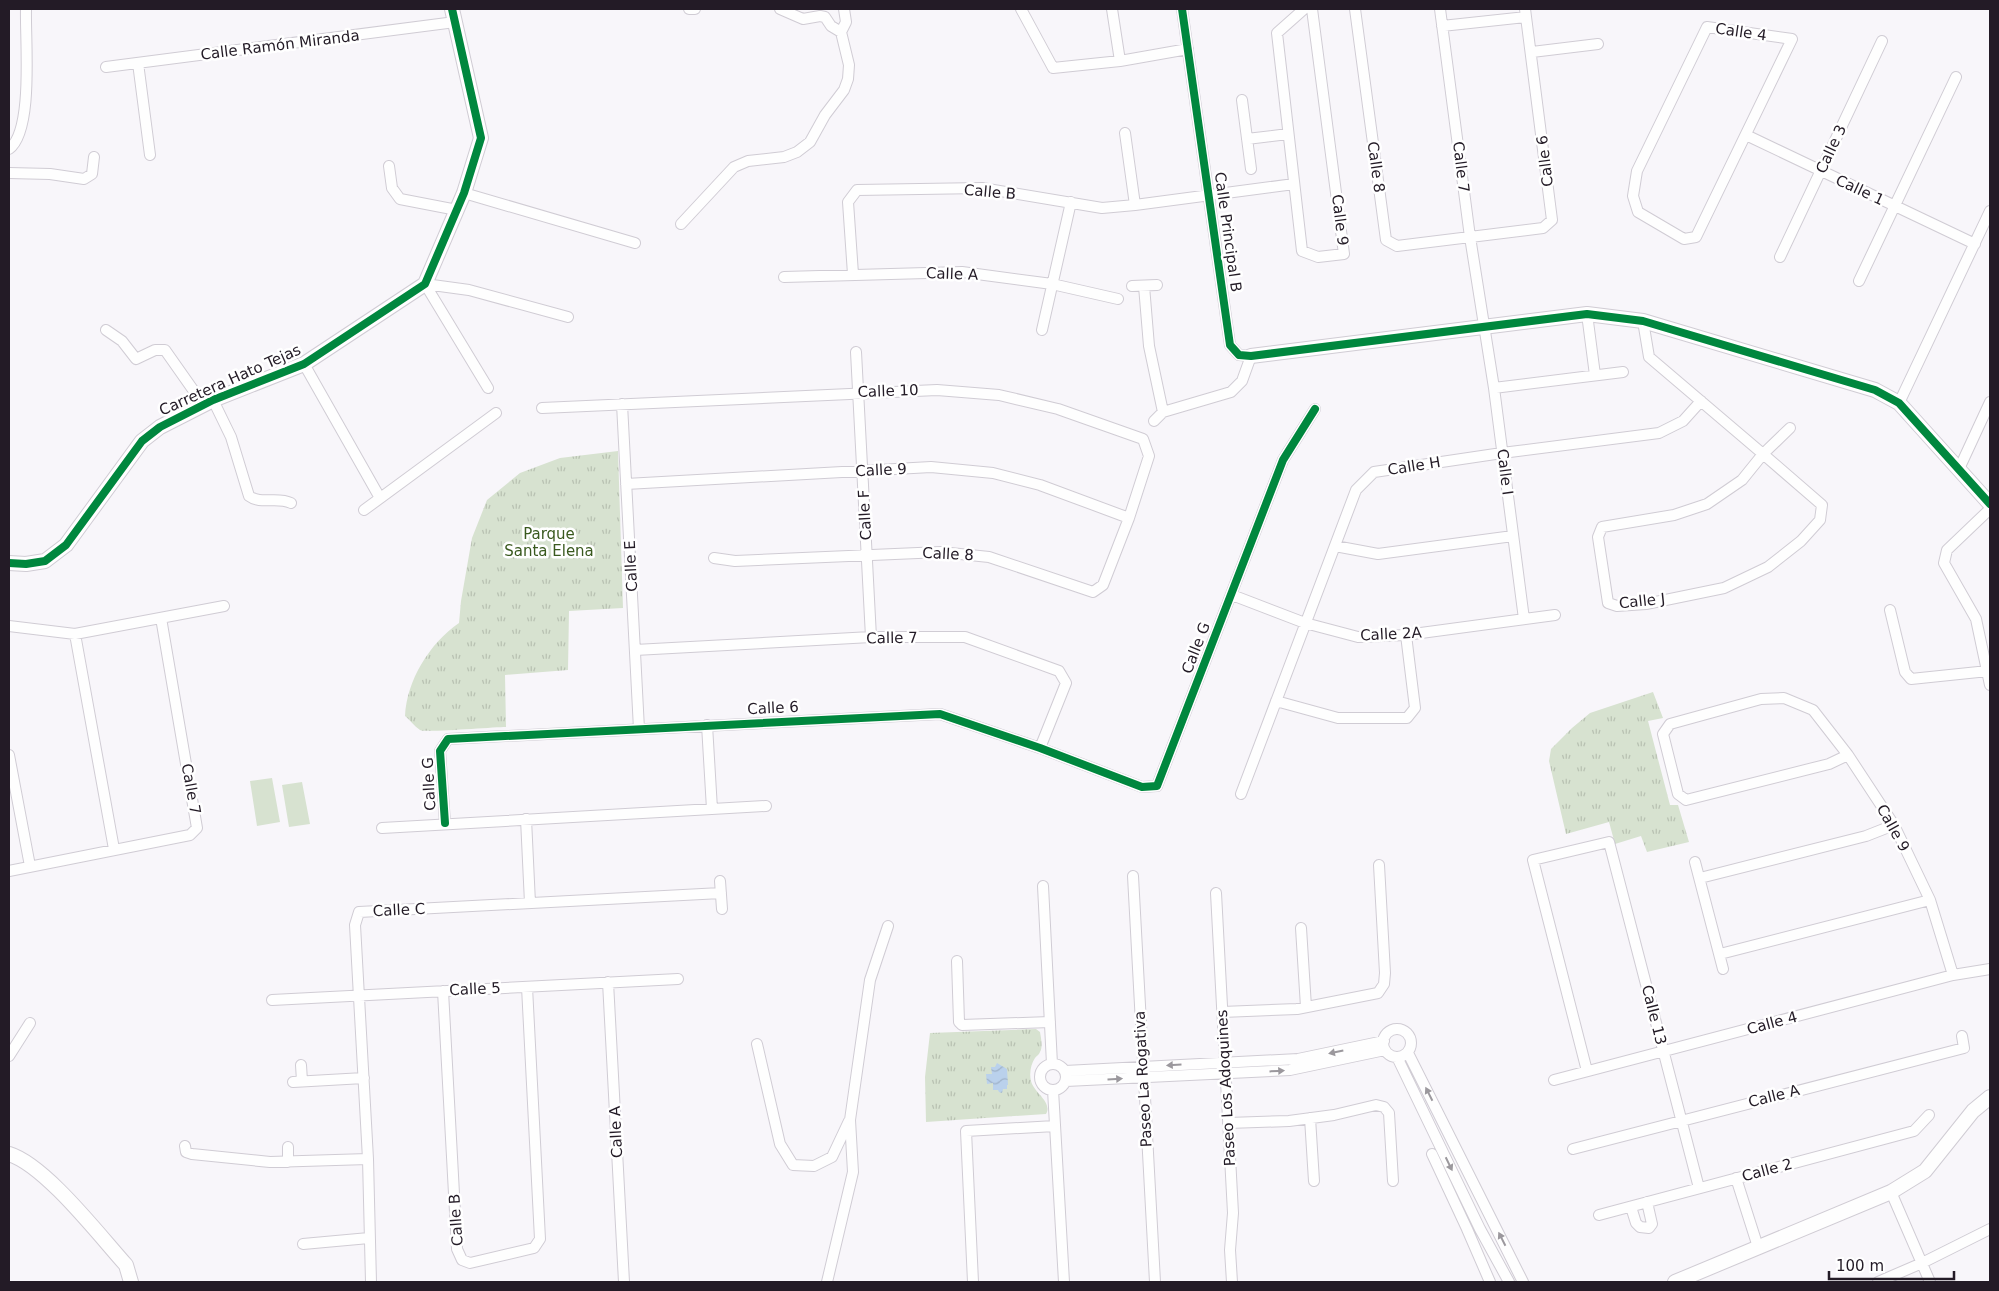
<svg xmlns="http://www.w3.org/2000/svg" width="1999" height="1291" font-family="'DejaVu Sans',sans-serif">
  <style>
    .grass { fill: #d7e2d0 }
    .park { fill: url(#park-tufts) }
    .water { fill: url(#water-waves) }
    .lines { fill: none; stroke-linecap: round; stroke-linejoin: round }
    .street-casing { stroke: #d0ccd4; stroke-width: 12 }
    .secondary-casing { stroke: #d0ccd4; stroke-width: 16 }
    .street { stroke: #fefefe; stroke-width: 10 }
    .secondary { stroke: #fefefe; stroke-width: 14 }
    .cycleway-casing { stroke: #fff; stroke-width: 11 }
    .cycleway { stroke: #00873e; stroke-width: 8 }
    .oneway { fill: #9b989d }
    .labels { text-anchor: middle; stroke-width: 5; stroke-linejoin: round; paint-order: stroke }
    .street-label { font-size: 15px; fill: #231b26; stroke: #fff }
    .park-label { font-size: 15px; fill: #39591e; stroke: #fff }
  </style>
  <defs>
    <pattern id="park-tufts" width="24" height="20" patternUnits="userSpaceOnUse" patternTransform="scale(1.25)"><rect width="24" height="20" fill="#d7e2d0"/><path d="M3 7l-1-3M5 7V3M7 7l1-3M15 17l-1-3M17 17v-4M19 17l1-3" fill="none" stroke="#b8c1b2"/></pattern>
    <pattern id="water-waves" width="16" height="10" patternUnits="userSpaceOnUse" patternTransform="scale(1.25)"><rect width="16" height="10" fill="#bad1ec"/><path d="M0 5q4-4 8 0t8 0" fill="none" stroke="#a0b3ca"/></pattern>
  </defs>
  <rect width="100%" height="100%" fill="#f8f6fa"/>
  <path class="grass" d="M272 778 280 822 257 826 250 781Z
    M302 782 310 824 289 827 282 785Z"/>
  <path class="park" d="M618 451 623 608 569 611 568 670 505 675 506 727C493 727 425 733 420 730 414 726 410 720 405 716 407 680 429 644 459 623L461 601 472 538 487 500 520 473 560 458Z
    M1653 692 1663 718 1648 721 1670 805H1678L1689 842 1647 852 1641 836 1615 844 1609 822 1566 834 1549 761 1551 749 1572 728 1590 713Z
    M1036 1029 1040 1032C1041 1038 1043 1047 1040 1052 1039 1055 1036 1056 1035 1058 1031 1064 1029 1073 1031 1081 1034 1093 1053 1102 1046 1114L926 1122 925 1077 930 1033Z"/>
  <path class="water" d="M997 1063 1007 1069 1008 1085H1007V1089H1003L1002 1093 999 1092 998 1090H993V1083L987 1084 986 1074H992L991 1067H995Z"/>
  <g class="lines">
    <defs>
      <path id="street" d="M689 9H695
        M780 9 803 19 820 16 825 17 831 26 841 32
        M1021 9 1053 68 1120 61 1188 49
        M1112 9 1120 61
        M1304 9 1277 33 1302 251 1318 257 1344 254 1312 9
        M1355 9 1386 240 1397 246 1543 228 1552 220 1525 9
        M1440 9 1470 237 1494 388 1524 619
        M1442 26 1526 17
        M1707 27 1792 39 1696 237 1684 239 1638 212 1633 196 1637 171Z
        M1532 52 1598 44
        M138 63 150 155
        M106 67 455 22
        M1242 100 1251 169
        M1125 133 1135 205
        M1746 135 1975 244
        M1247 139 1288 134
        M9 149C34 131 25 39 26 9
        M389 166 392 188 400 199 457 210
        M9 173 50 174 84 179 92 174 94 157
        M464 193 635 243
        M681 224 734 167 748 161 784 157 797 152 810 142 825 115 844 90 848 79 849 65 841 32 846 22 844 9
        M1780 257 1882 41
        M853 274 848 202 857 190 982 188 1102 208 1135 205 1294 184
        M784 277 962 272 1052 284 1118 299
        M1859 281 1956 77
        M425 284 469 290 568 317
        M425 284 488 388
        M1132 286 1157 285
        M1144 286 1149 346 1163 412
        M1587 314 1595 375
        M1643 321 1649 357 1763 454 1790 428
        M106 330 122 341 136 359 155 350H165L203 404
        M1042 330 1071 202
        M856 352 871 637
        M304 364 380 498
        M1494 388 1623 372
        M213 400 231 437 249 496C261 505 277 496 291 503
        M1899 403 1990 211
        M622 404 639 729
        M542 408 937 390 999 395 1058 409 1143 439 1149 456 1129 518 1103 585 1093 592 989 557 941 552 735 561 714 558
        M1154 421 1163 412 1231 392 1242 381 1251 356 1239 355 1230 345 1182 9
        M1763 454 1822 505 1820 520 1801 541 1768 567 1724 588 1646 604 1617 606 1608 603 1598 537 1602 527 1674 515 1707 504 1742 480Z
        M1959 469 1990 402
        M626 484 931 467 993 473 1040 485 1129 518
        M1990 509 1947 550 1944 563 1976 619 1990 685
        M364 510 496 413
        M1335 546 1378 554 1513 536
        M1232 595 1305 623 1358 637 1406 635 1555 615
        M1890 610 1905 672 1911 679 1988 671
        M9 626 75 634 224 606
        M75 634 114 849
        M635 650 871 637H965L1059 671 1066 683 1040 748
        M1276 701 1338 718H1407L1415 708 1406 635
        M707 725 712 809
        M9 755 30 866
        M1848 755 1829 764 1686 800 1678 794 1663 734 1670 724 1761 699 1784 698 1813 710 1848 755 1894 825 1930 900 1953 975
        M1241 794 1356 490 1374 472 1502 453 1659 433 1683 421 1701 401
        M526 819 530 903
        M445 823 440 751 448 739 940 714 1040 748 1142 787 1157 786 1283 460 1315 409
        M382 828 766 806
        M1695 862 1723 969
        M9 871 190 835 197 828 161 618
        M1133 876 1155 1282
        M1700 878 1866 836 1894 825
        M720 881 722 909
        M1043 886 1052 1064
        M1216 893 1233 1213 1230 1250 1232 1282
        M1301 928 1306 1007
        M1720 954 1930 900
        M957 961 959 1022 962 1025 1050 1022
        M608 982 624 1282
        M443 991 457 1249 462 1260 470 1263 534 1248 540 1239 527 987
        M272 1000 678 979
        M1222 1012 1297 1009 1378 993 1384 984 1385 973 1379 865
        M1383 1043a14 14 0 1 1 28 0a14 14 0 1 1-28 0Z
        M757 1044 780 1144 793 1165 814 1166 832 1157 849 1121
        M1408 1053 1523 1282
        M9 1056 30 1023
        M1397 1057 1480 1229 1509 1282
        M1040 1077a13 13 0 1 1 26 0a13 13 0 1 1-26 0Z
        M301 1065 302 1081
        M1065 1071 1298 1059 1384 1041
        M1587 1071 1533 860 1609 842 1699 1188
        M1554 1080 1953 975 1990 969
        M1066 1081 1290 1070 1385 1050
        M293 1082 364 1078
        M1053 1090 1064 1282
        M1310 1118 1314 1181
        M1228 1123 1289 1121 1334 1115 1376 1105 1384 1107 1389 1113 1393 1181
        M185 1146 186 1152 192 1154 270 1162 368 1159
        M288 1147V1162
        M1573 1149 1964 1048 1962 1036
        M1432 1154 1467 1229 1490 1282
        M1736 1178 1758 1247
        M1891 1192 1930 1282
        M1631 1207 1636 1223 1640 1227 1649 1228 1652 1224 1647 1202
        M1599 1215 1914 1131 1929 1115
        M303 1244 369 1238
        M371 1282 368 1159 355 925 359 912 721 893
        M827 1282 853 1172 850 1120 870 980 888 926
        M973 1282 966 1131 1055 1126
        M1878 1282 1922 1263 1990 1229"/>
      <path id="secondary" d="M1251 356 1587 314 1643 321 1875 390 1899 403 1990 504
        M9 563 26 564 45 561 66 545 142 441 160 427 213 400 304 364 425 284 464 193 481 138 452 9
        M9 1154C45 1165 99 1235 126 1265L131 1282
        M1675 1282 1891 1192 1925 1171 1973 1111 1990 1097"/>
    </defs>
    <use href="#street" class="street-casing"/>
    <use href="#secondary" class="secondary-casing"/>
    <use href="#street" class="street"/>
    <use href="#secondary" class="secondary"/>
    <defs>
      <path id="cycleway" d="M1182 9 1230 345 1239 355 1251 356 1587 314 1643 321 1875 390 1899 403 1990 504
        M9 563 26 564 45 561 66 545 142 441 160 427 213 400 304 364 425 284 464 193 481 138 452 9
        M445 823 440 751 448 739 940 714 1040 748 1142 787 1157 786 1283 460 1315 409"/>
    </defs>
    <use href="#cycleway" class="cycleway-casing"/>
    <use href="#cycleway" class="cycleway"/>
  </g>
  <defs><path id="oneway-solid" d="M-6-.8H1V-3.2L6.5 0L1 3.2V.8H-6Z" transform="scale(1.25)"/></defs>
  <g class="oneway">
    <use href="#oneway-solid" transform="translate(1336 1052) rotate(168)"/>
    <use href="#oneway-solid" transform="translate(1174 1065) rotate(177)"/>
    <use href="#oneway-solid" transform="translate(1277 1071) rotate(-3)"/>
    <use href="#oneway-solid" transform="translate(1115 1079) rotate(-3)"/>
    <use href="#oneway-solid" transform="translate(1429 1094) rotate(-117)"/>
    <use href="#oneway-solid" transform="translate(1449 1164) rotate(64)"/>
    <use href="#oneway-solid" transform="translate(1502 1239) rotate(-117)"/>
  </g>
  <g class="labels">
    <g class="street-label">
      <text transform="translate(1741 32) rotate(8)" y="5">Calle 4</text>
      <text transform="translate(280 45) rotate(-7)" y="5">Calle Ramón Miranda</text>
      <text transform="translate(1831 149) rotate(-65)" y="5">Calle 3</text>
      <text transform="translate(1545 161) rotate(-97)" y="5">Calle 6</text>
      <text transform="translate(1376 167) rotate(82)" y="5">Calle 8</text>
      <text transform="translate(1461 167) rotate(83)" y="5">Calle 7</text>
      <text transform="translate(1860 190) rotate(25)" y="5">Calle 1</text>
      <text transform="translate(990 192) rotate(5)" y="5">Calle B</text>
      <text transform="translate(1340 220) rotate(83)" y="5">Calle 9</text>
      <text transform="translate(1228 232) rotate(82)" y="5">Calle Principal B</text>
      <text transform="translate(952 274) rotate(2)" y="5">Calle A</text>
      <text transform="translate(230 380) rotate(-24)" y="5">Carretera Hato Tejas</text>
      <text transform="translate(888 391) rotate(-2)" y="5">Calle 10</text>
      <text transform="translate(1414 466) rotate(-9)" y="5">Calle H</text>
      <text transform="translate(881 470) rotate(-3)" y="5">Calle 9</text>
      <text transform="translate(1505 472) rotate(83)" y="5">Calle I</text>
      <text transform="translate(865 515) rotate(-93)" y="5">Calle F</text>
      <text transform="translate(948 554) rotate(3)" y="5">Calle 8</text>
      <text transform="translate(631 566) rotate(-93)" y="5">Calle E</text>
      <text transform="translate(1642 601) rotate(-6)" y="5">Calle J</text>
      <text transform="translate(1391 634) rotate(-3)" y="5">Calle 2A</text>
      <text transform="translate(892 638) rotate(-1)" y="5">Calle 7</text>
      <text transform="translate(1196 648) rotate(-69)" y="5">Calle G</text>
      <text transform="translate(773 708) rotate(-3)" y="5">Calle 6</text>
      <text transform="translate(429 784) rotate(-93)" y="5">Calle G</text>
      <text transform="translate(191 789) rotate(80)" y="5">Calle 7</text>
      <text transform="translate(1893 828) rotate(61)" y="5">Calle 9</text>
      <text transform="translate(399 910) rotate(-3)" y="5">Calle C</text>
      <text transform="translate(475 989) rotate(-3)" y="5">Calle 5</text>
      <text transform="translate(1654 1015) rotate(76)" y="5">Calle 13</text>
      <text transform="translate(1772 1023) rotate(-15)" y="5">Calle 4</text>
      <text transform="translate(1143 1079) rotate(-93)" y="5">Paseo La Rogativa</text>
      <text transform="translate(1226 1088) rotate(-93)" y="5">Paseo Los Adoquines</text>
      <text transform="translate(1774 1096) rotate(-14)" y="5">Calle A</text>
      <text transform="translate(616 1132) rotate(-93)" y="5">Calle A</text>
      <text transform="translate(1767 1170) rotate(-15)" y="5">Calle 2</text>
      <text transform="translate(456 1220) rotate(-94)" y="5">Calle B</text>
    </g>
    <g class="park-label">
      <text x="549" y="539">Parque<tspan x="549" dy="17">Santa Elena</tspan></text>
    </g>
  </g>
  <rect width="1999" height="1291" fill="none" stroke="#231b26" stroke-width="20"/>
  <path d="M1829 1271v8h125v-8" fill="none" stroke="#231b26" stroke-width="2.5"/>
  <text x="1836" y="1271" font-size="15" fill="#231b26" stroke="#ffffff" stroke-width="4" paint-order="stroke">100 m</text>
</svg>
